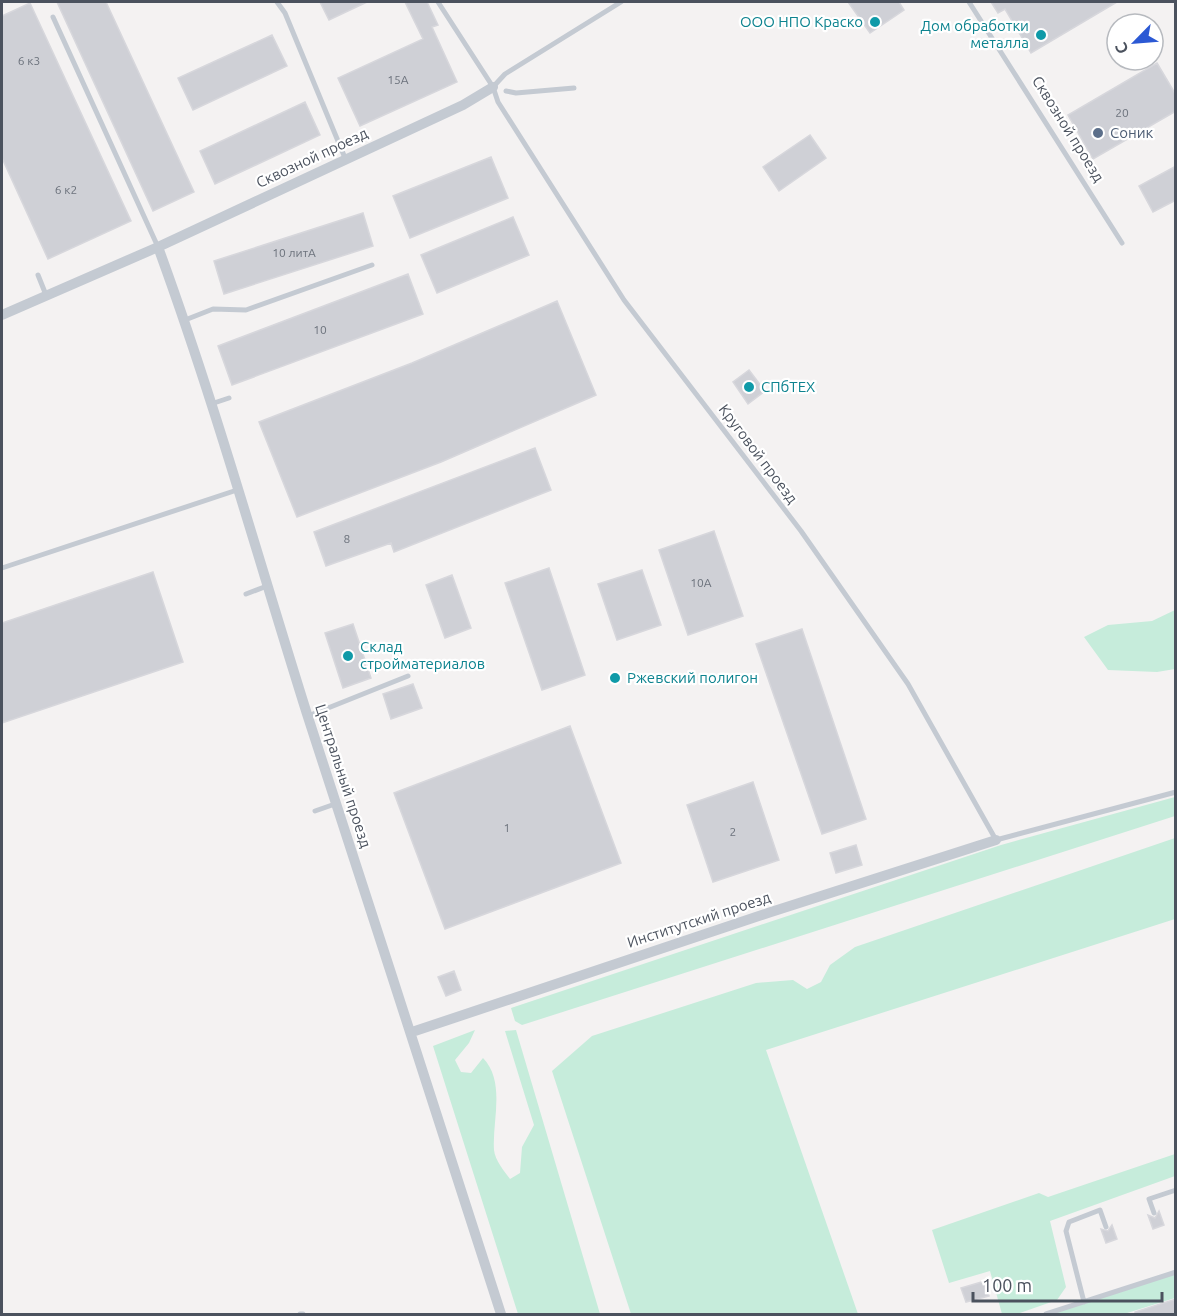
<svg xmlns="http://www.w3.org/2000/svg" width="1177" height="1316" font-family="Ubuntu,sans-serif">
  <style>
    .green { fill: #c6ecdb }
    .building { fill: #cfd0d6; stroke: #d7d7dc; stroke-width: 1.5 }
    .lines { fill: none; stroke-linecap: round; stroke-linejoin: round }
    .lane { stroke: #c4cad2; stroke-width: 5 }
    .street { stroke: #c4cad2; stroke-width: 10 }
    .culture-dot { fill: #0f9aa8; stroke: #fff; stroke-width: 2 }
    .service-dot { fill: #5c6f8a; stroke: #fff; stroke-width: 2 }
    .labels { text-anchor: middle; stroke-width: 4.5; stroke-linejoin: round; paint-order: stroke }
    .number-label { font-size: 12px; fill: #6c727c }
    .culture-label { font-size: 15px; fill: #0d838f; stroke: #fff; text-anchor: start }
    .street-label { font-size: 15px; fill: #4b525e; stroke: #fff }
    .service-label { font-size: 15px; fill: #4e5e75; stroke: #fff; text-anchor: start }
  </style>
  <rect width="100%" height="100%" fill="#f4f2f2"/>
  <path class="green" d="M1175 610V669L1157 672 1108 670 1084 637 1108 625 1152 621Z
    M1175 797V816L522 1025 515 1021 511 1008 1001 845Z
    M1175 838V919L766 1050 858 1314H631L552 1071 592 1036 756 983 793 980 807 989 821 982 830 965 855 947Z
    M475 1030 469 1043 455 1060 461 1072 471 1073 483 1058C506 1082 492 1121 494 1150 495 1160 504 1171 510 1179L520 1173 522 1147 534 1125 505 1031 516 1030 600 1314H518L433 1046Z
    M1175 1154V1176L1050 1221 1066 1287 1057 1300 1017 1314H1002L990 1271 949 1283 932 1230 1039 1193 1048 1197Z
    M1175 1273V1298L1124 1314H1048Z"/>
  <path class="building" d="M57 2H106L194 192 153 211Z
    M320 2H367L329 20Z
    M405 2H427L438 25 432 27 457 82 360 126 338 78 423 39Z
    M848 2H899L904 10 870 33Z
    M991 2H1117L1031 53 1005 9 998 13Z
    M30 3 131 221 48 259 2 158V16Z
    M272 35 287 66 193 110 178 78Z
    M1157 63 1176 95V111L1093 159 1068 115Z
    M305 102 320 135 215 184 200 151Z
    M810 135 826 158 779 191 763 167Z
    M491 157 508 198 410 238 393 196Z
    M1176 166V200L1153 212 1139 186Z
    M363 213 373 246 224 294 214 261Z
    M513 217 529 255 437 293 421 255Z
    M408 274 423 314 232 385 218 346Z
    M557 301 596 395 441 462 297 517 259 422 412 363Z
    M749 370 765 391 748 404 733 382Z
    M535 448 551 490 394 552 391 543 326 566 314 532Z
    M714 531 743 616 688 635 659 550Z
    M549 568 585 675 542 690 505 583Z
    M642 570 661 625 617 640 598 584Z
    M153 572 183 662 2 723V623Z
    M452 575 471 628 445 638 426 585Z
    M353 624 371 678 343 688 325 633Z
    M802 629 866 819 822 834 756 644Z
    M413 684 422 708 391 719 383 694Z
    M570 726 621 863 445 929 394 793Z
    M753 782 779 860 713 882 687 805Z
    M856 845 862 865 836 873 830 853Z
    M454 971 461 990 446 996 438 977Z
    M1159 1211 1164 1225 1153 1229 1148 1215 1155 1218Z
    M1112 1225 1117 1239 1106 1243 1101 1229 1108 1231Z
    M985 1281 989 1296 966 1302 961 1288Z
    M1176 1299V1314H1135V1312Z"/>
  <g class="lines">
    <path class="lane" d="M277 2 285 13 345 158
      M438 2 493 87 498 102 624 300 801 531 908 684 996 840 1176 792
      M969 2 1122 243
      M53 17 158 247
      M493 87 505 74 621 2
      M506 91 516 93 574 88
      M38 275 46 295
      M185 320 213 309 246 310 372 265
      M211 404 229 398
      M2 568 237 490
      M246 594 267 586
      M308 716 408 676
      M315 811 335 804
      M1154 1213 1149 1199 1176 1190
      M1084 1302 1066 1231 1069 1222 1100 1210 1106 1227
      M300 1314H303
      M1046 1314 1176 1272"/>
    <path class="street" d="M158 247C214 400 258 558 307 714 371 914 438 1114 501 1314
      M2 315 158 247 463 105 493 87
      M412 1032 771 912 996 840"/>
  </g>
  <g class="culture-dot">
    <circle cx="875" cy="22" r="6"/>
    <circle cx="1041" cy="35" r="6"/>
    <circle cx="749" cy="387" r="6"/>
    <circle cx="348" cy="656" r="6"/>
    <circle cx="615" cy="678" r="6"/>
  </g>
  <circle class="service-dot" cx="1098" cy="133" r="6"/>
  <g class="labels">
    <g class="number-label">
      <text x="29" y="65">6 к3</text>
      <text x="398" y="84">15А</text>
      <text x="1122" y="117">20</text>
      <text x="66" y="194">6 к2</text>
      <text x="294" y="257">10 литА</text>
      <text x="320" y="334">10</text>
      <text x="347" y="543">8</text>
      <text x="701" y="587">10А</text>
      <text x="507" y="832">1</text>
      <text x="733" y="836">2</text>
    </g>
    <g class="culture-label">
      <text x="863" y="27" text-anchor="end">ООО НПО Краско</text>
      <text x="1029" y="31" text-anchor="end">Дом обработки<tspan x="1029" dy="17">металла</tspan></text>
      <text x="761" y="392">СПбТЕХ</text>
      <text x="360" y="652">Склад<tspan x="360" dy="17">стройматериалов</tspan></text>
      <text x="627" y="683">Ржевский полигон</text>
    </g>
    <g class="street-label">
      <text transform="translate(1068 129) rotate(58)" y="5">Сквозной проезд</text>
      <text transform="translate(312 158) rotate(-25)" y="5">Сквозной проезд</text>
      <text transform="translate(758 454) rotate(53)" y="5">Круговой проезд</text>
      <text transform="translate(343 776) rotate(72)" y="5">Центральный проезд</text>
      <text transform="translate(699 920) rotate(-18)" y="5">Институтский проезд</text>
    </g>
    <g class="service-label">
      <text x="1110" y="138">Соник</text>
    </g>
  </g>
  <rect width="1177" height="1316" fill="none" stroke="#4b525e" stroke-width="6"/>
  <g transform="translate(1135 42) rotate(245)"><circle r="28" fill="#ffffff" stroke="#b7babf" stroke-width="1.5"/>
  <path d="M0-4.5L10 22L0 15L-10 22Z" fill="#2c59d4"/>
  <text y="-9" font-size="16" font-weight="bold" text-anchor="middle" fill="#4b525e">С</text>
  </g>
  <path d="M973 1292v9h189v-9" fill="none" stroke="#4b525e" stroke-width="3"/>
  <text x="982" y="1292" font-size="18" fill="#4b525e" stroke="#ffffff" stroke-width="4.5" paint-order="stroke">100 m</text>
</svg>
